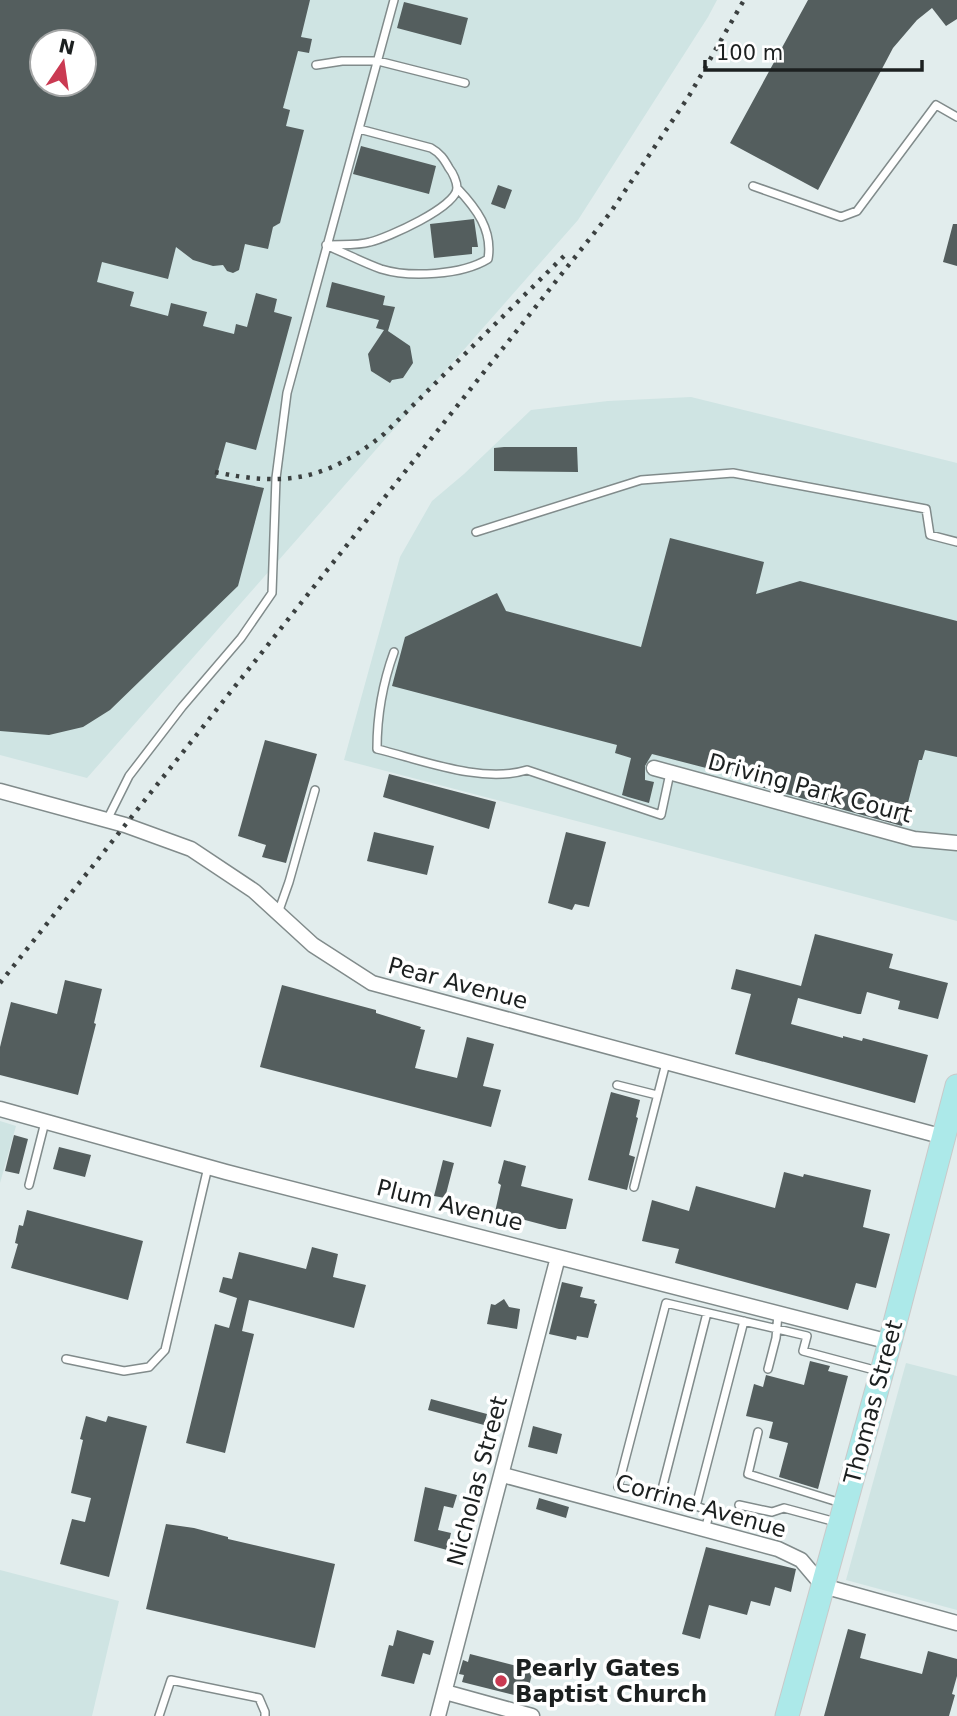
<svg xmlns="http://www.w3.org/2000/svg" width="957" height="1716" font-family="'DejaVu Sans',sans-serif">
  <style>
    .built { fill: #cfe4e3; fill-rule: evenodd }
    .building { fill: #545e5e; fill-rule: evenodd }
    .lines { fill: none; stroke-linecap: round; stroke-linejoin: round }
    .service-casing { stroke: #818b8b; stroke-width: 10 }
    .minor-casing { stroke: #818b8b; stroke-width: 17 }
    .primary-casing { stroke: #c9c9c9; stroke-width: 25 }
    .service { stroke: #fff; stroke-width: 7 }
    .minor { stroke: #fff; stroke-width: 14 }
    .primary { stroke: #ace9e9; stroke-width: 23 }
    .rail { stroke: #3b4040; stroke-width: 4.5; stroke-dasharray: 3.5 7; stroke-linecap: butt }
    .poi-dot { fill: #ca3a52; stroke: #fff; stroke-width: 2.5 }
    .labels { text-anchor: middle; stroke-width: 7; stroke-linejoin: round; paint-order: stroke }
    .street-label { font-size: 23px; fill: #1c2020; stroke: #fff }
    .poi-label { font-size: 23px; font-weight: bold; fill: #1c2020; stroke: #fff; text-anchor: start }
  </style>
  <rect width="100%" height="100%" fill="#e2eded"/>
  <path class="built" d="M0 0H717L708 17 578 220 87 778 0 755ZM42 42H84V84H42Z
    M691 397 957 463V921L344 760 400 557 432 501 464 474 531 410 608 401Z
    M0 1121 16 1126 0 1183Z
    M906 1363 957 1376V1610L846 1580Z
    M0 1570 119 1601 92 1716H0Z"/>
  <path class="building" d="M0 0H310L301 37 312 39 309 53 298 51 283 108 290 110 286 126 304 130 280 223 273 227 268 249 245 244 239 270 233 273 227 271 223 265 213 266 193 260 176 247 168 279 102 262 97 282 134 292 130 306 168 316 171 303 207 312 203 326 234 334 236 324 247 327 256 293 277 299 274 312 292 317 256 450 226 442 216 478 264 488 238 586 110 710 83 727 49 735 0 731ZM42 42H84V84H42Z
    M808 0H957V19L946 26 932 8 917 20 893 48 818 190 730 143Z
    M404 2 468 18 461 45 397 28Z
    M361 146 436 166 429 194 353 174Z
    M498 185 512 190 505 209 491 204Z
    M474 219 478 247H472V254L434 258 430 224Z
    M953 224H957V266L943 262Z
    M332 282 385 296 383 305 395 307 388 331 410 346 413 363 403 378 392 380 390 383 371 371 368 354 384 330 376 328 379 320 326 307Z
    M504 447H577L578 472 494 471V448Z
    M670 538 764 562 756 594 800 581 957 621V757L925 750 922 760H919L902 826 754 785 757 777 711 765 710 769 652 754 645 766V780L654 782 649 803 628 797 622 795 631 758 615 753 617 745 392 686 405 637 497 593 506 611 641 647Z
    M265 740 317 754 286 863 262 857 266 845 238 836Z
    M389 774 496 802 489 829 383 797Z
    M374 832 434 846 427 875 367 861Z
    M566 832 606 842 589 907 575 904 572 910 548 903Z
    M815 934 893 954 889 968 948 983 938 1019 898 1009 900 1001 867 992 861 1014H858L798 998 791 1024 843 1038V1036L862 1041 863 1038 928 1055 915 1103 735 1054 751 994 731 989 736 969 801 986Z
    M65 980 102 989 94 1023 96 1024 78 1095 0 1075V1047L11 1002 57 1014Z
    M282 985 376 1010V1013L421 1027 420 1029 425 1030 415 1068 457 1078 467 1037 494 1044 483 1086 501 1090 491 1127 260 1067Z
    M611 1092 640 1100 636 1117 638 1118 629 1155 635 1157 627 1190 588 1180Z
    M14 1135 28 1139 19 1174 5 1171Z
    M59 1147 91 1155 85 1177 53 1169Z
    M443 1160 454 1163 445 1198 434 1196Z
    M504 1160 526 1166 521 1186 573 1199 566 1229H559L495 1212 501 1185 498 1183Z
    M784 1172 803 1177 804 1174 871 1190 863 1227 890 1234 876 1288 856 1283 848 1310 675 1263 679 1249 642 1241 652 1200 689 1211 696 1186 775 1208Z
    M27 1210 143 1241 128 1300 11 1268 18 1244 15 1243 19 1225 23 1226Z
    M312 1247 338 1254 333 1277 366 1285 354 1328 249 1300 242 1331 254 1334 225 1453 186 1443 215 1324 229 1328 237 1298 219 1292 223 1277 232 1279 239 1252 306 1269Z
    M562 1282 583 1287 580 1297 595 1300 594 1303 597 1304 588 1338 577 1336 576 1340 549 1334Z
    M504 1299 509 1307 520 1309 517 1329 487 1324 491 1304 495 1305Z
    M810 1361 830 1366 828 1371 848 1376 818 1489 779 1477 788 1443 769 1438 773 1422 746 1416 754 1384 763 1387 766 1375 804 1385Z
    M431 1399 487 1414 484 1425 428 1410Z
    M86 1416 106 1422 108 1416 147 1426 109 1577 60 1564 72 1519 85 1522 91 1498 71 1493 83 1440 80 1439Z
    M533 1426 562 1434 557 1454 528 1447Z
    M425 1487 457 1495 453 1508 444 1506 438 1530 451 1533 447 1550 414 1541Z
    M539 1498 569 1507 566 1518 536 1509Z
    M166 1524 194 1528 228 1537V1539L335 1564 315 1648 146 1609Z
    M706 1547 796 1569 791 1592 775 1587 770 1606 751 1601 747 1615 709 1605 700 1639 682 1634Z
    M848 1629 866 1634 860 1658 922 1674 928 1651 957 1659V1676L952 1694 955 1695 949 1716H824Z
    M397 1630 434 1641 430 1655 423 1653 414 1684 381 1676 389 1645 393 1646Z
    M470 1654 533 1670 526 1698 462 1682 464 1675 459 1674 463 1660 468 1662Z"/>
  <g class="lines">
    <defs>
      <path id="service" d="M316 65 342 61H378L465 83
        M753 186 841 217 857 211 936 105 957 117
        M326 245C340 244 357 246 370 242 387 238 457 207 457 188 457 182 453 173 449 168 444 159 440 153 431 148L359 129
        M330 247C347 254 364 263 381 269 410 278 462 275 488 259 493 230 476 208 457 188
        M476 532 641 480 733 473 926 509 930 535 957 542
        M394 652C382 685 377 714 377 749 422 760 482 784 527 770L661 815 670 773
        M107 820 129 776 182 707 241 638 272 593 276 478 287 393 394 0
        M278 913 289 882 315 790
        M617 1085 657 1095
        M29 1185 45 1122
        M634 1187 666 1063
        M707 1313 660 1497 618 1487 666 1303 807 1336 803 1351 878 1371
        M66 1359 124 1371 149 1367 165 1350 208 1167
        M768 1369 776 1338 778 1314
        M758 1432 748 1474 841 1503
        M660 1497 696 1506 744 1321
        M739 1505 772 1512 784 1508 836 1522
        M696 1506 710 1511 705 1530
        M159 1716 171 1680 259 1698 265 1712V1716"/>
      <path id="minor" d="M654 768 914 839 957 843
        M0 791 125 825 191 849 254 891 313 945 372 983 944 1137
        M0 1109 226 1172 890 1342
        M503 1475 778 1549 801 1560 823 1586 957 1623
        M445 1692 532 1716
        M438 1716 558 1257"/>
      <path id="primary" d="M787 1716 890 1342 957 1086"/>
    </defs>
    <use href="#service" class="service-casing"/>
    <use href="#minor" class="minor-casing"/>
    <use href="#primary" class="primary-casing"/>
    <use href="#service" class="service"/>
    <use href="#minor" class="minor"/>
    <use href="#primary" class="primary"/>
    <path class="rail" d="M215 472C286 487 327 480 384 434L566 254
      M0 983 610 213 689 96 744 0"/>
  </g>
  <circle class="poi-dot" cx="501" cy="1681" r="7"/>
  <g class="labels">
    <g class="street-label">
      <text transform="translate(810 788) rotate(15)" y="8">Driving Park Court</text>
      <text transform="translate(458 983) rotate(15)" y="8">Pear Avenue</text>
      <text transform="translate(450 1205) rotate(14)" y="8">Plum Avenue</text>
      <text transform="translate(873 1402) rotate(-75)" y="8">Thomas Street</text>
      <text transform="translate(477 1481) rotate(-75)" y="8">Nicholas Street</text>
      <text transform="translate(701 1506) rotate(16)" y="8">Corrine Avenue</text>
    </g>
    <g class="poi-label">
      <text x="515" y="1676">Pearly Gates<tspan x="515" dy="26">Baptist Church</tspan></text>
    </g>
  </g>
  <g transform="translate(63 63) rotate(13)"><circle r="33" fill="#ffffff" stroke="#a4a6a6" stroke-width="2"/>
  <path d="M0-5L12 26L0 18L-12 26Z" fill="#ca3a52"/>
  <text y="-10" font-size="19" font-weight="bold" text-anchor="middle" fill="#1c2020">N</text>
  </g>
  <path d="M705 60v10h217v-10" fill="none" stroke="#1c2020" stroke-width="3.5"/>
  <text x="716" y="60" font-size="21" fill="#1c2020" stroke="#ffffff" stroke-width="5" paint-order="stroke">100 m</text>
</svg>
